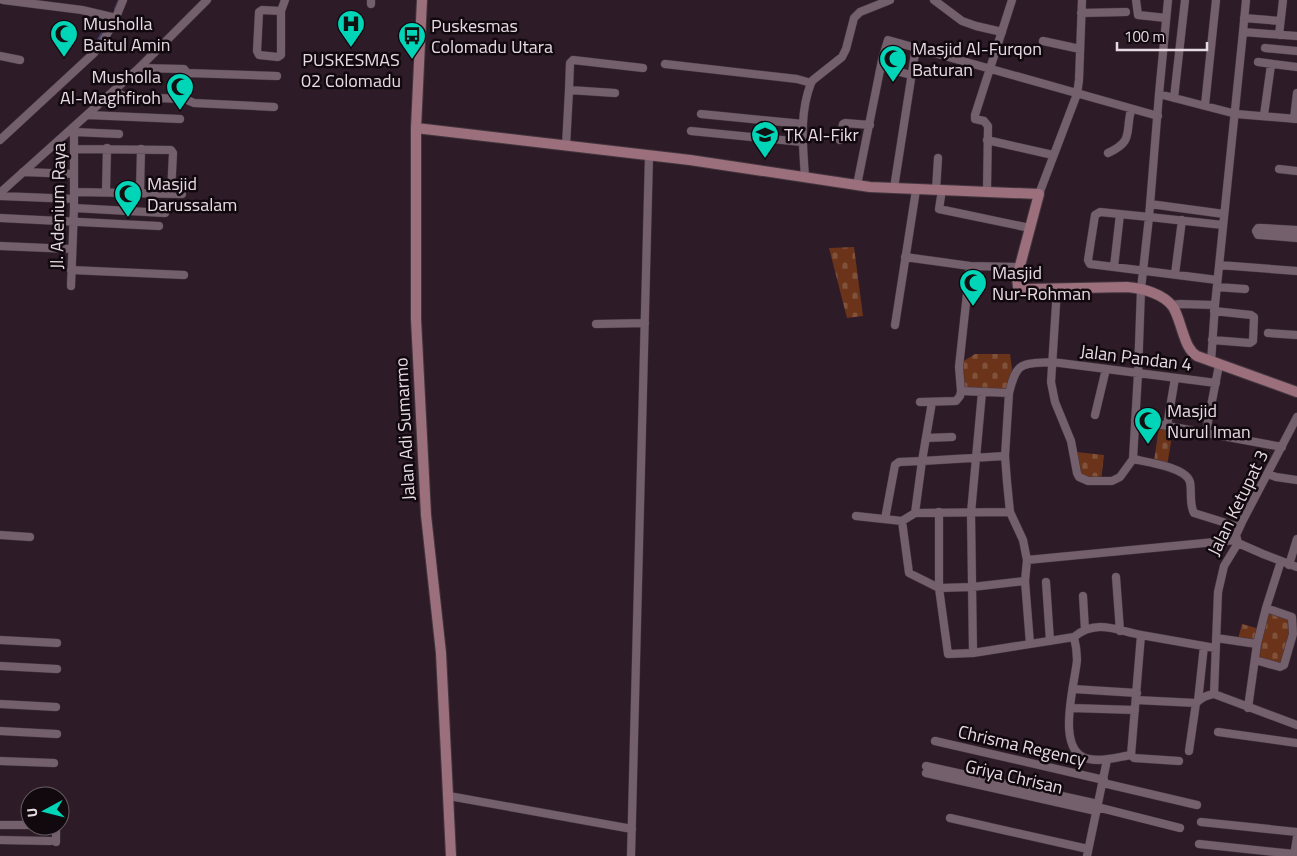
<svg xmlns="http://www.w3.org/2000/svg" width="1297" height="856" font-family="'Titillium Web',sans-serif">
  <style>
    .cemetery { fill: url(#cemetery-stones) }
    .lines { fill: none; stroke-linecap: round; stroke-linejoin: round }
    .stream { stroke: #3e477f; stroke-width: 2 }
    .street-casing { stroke: #43363e; stroke-width: 9 }
    .secondary-casing { stroke: #43363e; stroke-width: 12 }
    .street { stroke: #74606d; stroke-width: 8 }
    .secondary { stroke: #9c6f7c; stroke-width: 10 }
    .labels { text-anchor: middle; stroke-width: 5; stroke-linejoin: round; paint-order: stroke }
    .poi-label { font-size: 18px; fill: #e7dbe3; stroke: #11090e; text-anchor: start }
    .street-label { font-size: 18px; fill: #e7dbe3; stroke: #11090e }
  </style>
  <defs>
    <pattern id="cemetery-stones" width="16" height="16" patternUnits="userSpaceOnUse" patternTransform="scale(1.25)"><rect width="16" height="16" fill="#6b341a"/><path d="M2 7V4a2 2 0 0 1 4 0v3zM10 15v-3a2 2 0 0 1 4 0v3z" fill="#80513b"/></pattern>
  </defs>
  <rect width="100%" height="100%" fill="#2d1c28"/>
  <path class="cemetery" d="M854 247 863 316 847 318 829 248Z
    M975 354H1010L1012 369 1008 391 964 388 962 362Z
    M1159 427 1173 430 1167 466 1154 461Z
    M1076 452 1104 455 1101 481H1093L1080 474Z
    M1266 612 1289 616 1291 633 1282 664 1258 659Z
    M1242 624 1256 628 1257 630 1254 641 1238 639Z"/>
  <g class="lines">
    <path class="stream" d="M115 9 119 0
      M93 48 110 20"/>
    <defs>
      <path id="street" d="M3 0 82 10 116 18
        M934 0 962 21 976 26 1002 32
        M1136 0 1138 15 1166 18
        M371 4V0
        M281 11 262 10 259 12 257 51 259 55 278 57 281 55V11L285 0
        M1081 13 1126 12
        M1244 18 1280 21
        M1243 32 1246 0
        M1279 35 1283 0
        M1043 41 1080 49
        M1265 48 1297 51
        M0 56 20 60
        M1258 62 1273 64
        M665 64 797 79 811 83
        M881 67 911 75
        M139 68 184 69 187 73 277 76
        M569 90 570 63 573 60 643 68
        M114 91 126 97 185 99 194 103 274 107
        M1159 94 1168 0
        M1174 98 1185 0
        M185 99 187 73
        M1205 105 1216 0
        M701 114 803 124
        M87 115 180 119
        M1264 115 1271 65 1273 64 1297 67
        M1294 119 1297 93
        M691 131 802 142
        M74 132 119 134
        M0 140 94 53C107 37 116 19 123 0
        M840 140 843 124 845 123 870 125
        M987 140 1053 155
        M566 146 569 90 615 93
        M74 149 171 150 173 153 171 193
        M1108 153C1134 141 1125 133 1131 110
        M1279 169 1297 171
        M23 172 74 174
        M805 177C803 146 799 114 811 83L813 80 842 57 846 49 854 18 860 12 890 0
        M857 185 882 60 888 40 1158 116
        M894 188 916 47
        M936 190 938 158
        M942 190 939 209 1030 228
        M106 191 107 148
        M987 191 988 126 984 121 975 119V115L1012 0
        M74 192 182 194
        M140 192 141 149
        M0 193 139 68 207 0
        M1039 194 1077 94 1079 80 1082 0
        M0 196 74 199
        M1150 204 1224 214
        M74 208 165 213
        M0 218 159 226
        M1223 225 1149 217 1159 94 1236 114 1297 119
        M1297 230 1261 228H1258L1256 231 1258 235H1260L1297 238
        M0 246 72 249
        M905 257 970 266 1019 267
        M1219 265 1297 271
        M970 266 959 367 961 391 1009 393C1017 361 1021 364 1052 362L1216 383
        M1114 267 1120 214
        M71 270 184 275
        M1175 274 1182 220
        M71 286 74 208V127
        M1217 287 1245 289
        M1057 289 1051 382 1055 402 1071 441 1077 473 1079 477 1088 481H1112L1120 477 1133 459 1138 373 1141 289 1149 217 1100 212 1095 215 1088 260 1090 264 1217 280
        M1171 305 1180 304 1215 305
        M596 324 645 323
        M895 325 916 190
        M1268 333 1297 335
        M1212 340 1250 343 1253 341 1254 317 1251 315 1214 311
        M1211 362 1215 305 1243 32 1297 36
        M1009 393 1005 456 1007 482 1010 512 1023 540 1027 560 1025 581 1030 644
        M920 402 956 401 960 396 961 391
        M932 402 922 461 1005 456
        M1095 415 1106 369
        M1135 420 1282 447
        M1167 426 1175 378
        M1206 432 1219 365
        M926 438 952 437
        M1133 459C1146 462 1186 467 1190 482 1192 492 1189 504 1194 513L1239 527
        M1268 474 1276 477 1297 480
        M939 512V588L972 587 1025 581
        M915 513 1010 512
        M856 516 902 521 909 573 939 588 948 654 973 653 1074 637C1076 645 1077 652 1077 660 1075 684 1054 753 1089 759 1103 762 1118 757 1131 755L1141 635 1215 648
        M885 519 895 465 899 462 922 461 915 513 902 521
        M0 535 30 537
        M1238 543 1263 554 1297 567
        M1027 560 1236 540
        M1289 565 1297 539
        M1116 577 1120 631
        M1046 582 1050 641
        M1083 596 1085 630
        M1074 637C1096 619 1116 630 1141 635
        M1216 638 1257 644
        M0 640 57 643
        M973 653 971 513 982 392
        M1255 660 1280 667 1284 665 1293 634 1292 617 1266 608
        M0 666 57 669
        M1073 689 1137 693
        M1214 694 1218 592 1224 566 1238 543 1236 535 1242 522 1297 417
        M1136 700 1196 703
        M1198 701 1204 646
        M0 704 56 707
        M1071 708 1135 710
        M1248 708 1257 644 1266 608 1281 561
        M0 731 57 734
        M1218 732 1297 743
        M935 741 1104 780
        M1189 751 1196 703C1201 698 1206 695 1214 694L1297 725
        M1131 755 1134 758 1179 761
        M0 761 54 763
        M926 766 1098 804
        M926 773 1096 811
        M1103 783 1197 805
        M449 796 632 829
        M1097 807 1180 828
        M950 818 1088 849
        M1201 822 1297 832
        M0 825H30
        M48 826H56V842
        M0 840 50 841
        M1199 844 1294 854
        M631 856 649 156
        M1087 856 1107 760
        M1294 856 1297 837"/>
      <path id="secondary" d="M422 0 416 128V319L426 515 441 653 451 856
        M416 128 690 160 870 187 1039 194 1017 277 1018 287 1022 289H1029L1127 287C1142 288 1164 294 1173 307 1178 315 1180 325 1183 333 1186 342 1189 351 1197 356L1297 392"/>
    </defs>
    <use href="#street" class="street-casing"/>
    <use href="#secondary" class="secondary-casing"/>
    <use href="#street" class="street"/>
    <use href="#secondary" class="secondary"/>
  </g>
  <defs>
    <symbol id="hospital-pin" viewBox="-11 -11 22 30"><path d="M0 17L-7.5 6A9.5 9.5 0 1 1 7.5 6Z" fill="#00d5b7" stroke="#11090e"/><path d="M-5-5h3v3.5h4V-5h3V5h-3V1.5h-4V5h-3Z" fill="#111"/></symbol>
    <symbol id="mosque-pin" viewBox="-11 -11 22 30"><path d="M0 17L-7.5 6A9.5 9.5 0 1 1 7.5 6Z" fill="#00d5b7" stroke="#11090e"/><path d="M3.5-4.9A6 6 0 1 0 3.5 4.9A5 5 0 1 1 3.5-4.9Z" fill="#111"/></symbol>
    <symbol id="bus-pin" viewBox="-11 -11 22 30"><path d="M0 17L-7.5 6A9.5 9.5 0 1 1 7.5 6Z" fill="#00d5b7" stroke="#11090e"/><path d="M-5-6H5V4H4V6H2V4H-2V6H-4V4H-5ZM-3.5-4V0h7V-4ZM-3.5 1.2v1.5H-2V1.2ZM2 1.2v1.5H3.5V1.2Z" fill="#111"/></symbol>
    <symbol id="school-pin" viewBox="-11 -11 22 30"><path d="M0 17L-7.5 6A9.5 9.5 0 1 1 7.5 6Z" fill="#00d5b7" stroke="#11090e"/><path d="M0-5L7-2L0 1L-7-2ZM-4 1L0 2.5L4 1V4Q0 6-4 4Z" fill="#111"/></symbol>
  </defs>
  <g fill-rule="evenodd">
    <use href="#hospital-pin" x="335" y="8" width="32" height="43"/>
    <use href="#mosque-pin" x="48" y="18" width="32" height="43"/>
    <use href="#bus-pin" x="396" y="20" width="32" height="43"/>
    <use href="#mosque-pin" x="877" y="43" width="32" height="43"/>
    <use href="#mosque-pin" x="164" y="71" width="32" height="43"/>
    <use href="#school-pin" x="749" y="119" width="32" height="43"/>
    <use href="#mosque-pin" x="112" y="178" width="32" height="43"/>
    <use href="#mosque-pin" x="957" y="267" width="32" height="43"/>
    <use href="#mosque-pin" x="1132" y="405" width="32" height="43"/>
  </g>
  <g class="labels">
    <g class="poi-label">
      <text x="83" y="30">Musholla<tspan x="83" dy="21">Baitul Amin</tspan></text>
      <text x="431" y="32">Puskesmas<tspan x="431" dy="21">Colomadu Utara</tspan></text>
      <text x="912" y="55">Masjid Al-Furqon<tspan x="912" dy="21">Baturan</tspan></text>
      <text x="351" y="66" text-anchor="middle">PUSKESMAS<tspan x="351" dy="21">02 Colomadu</tspan></text>
      <text x="161" y="83" text-anchor="end">Musholla<tspan x="161" dy="21">Al-Maghfiroh</tspan></text>
      <text x="784" y="141">TK Al-Fikr</text>
      <text x="147" y="190">Masjid<tspan x="147" dy="21">Darussalam</tspan></text>
      <text x="992" y="279">Masjid<tspan x="992" dy="21">Nur-Rohman</tspan></text>
      <text x="1167" y="417">Masjid<tspan x="1167" dy="21">Nurul Iman</tspan></text>
    </g>
    <g class="street-label">
      <text transform="translate(58 206) rotate(-89)" y="6">Jl. Adenium Raya</text>
      <text transform="translate(1136 358) rotate(7)" y="6">Jalan Pandan 4</text>
      <text transform="translate(405 429) rotate(-93)" y="6">Jalan Adi Sumarmo</text>
      <text transform="translate(1238 503) rotate(-64)" y="6">Jalan Ketupat 3</text>
      <text transform="translate(1022 746) rotate(13)" y="6">Chrisma Regency</text>
      <text transform="translate(1014 777) rotate(13)" y="6">Griya Chrisan</text>
    </g>
  </g>
  <g transform="translate(45 811) rotate(263)"><circle r="24" fill="#11090e" stroke="#675d63"/>
  <path d="M0-4L9 19L0 12L-9 19Z" fill="#00d5b7"/>
  <text y="-8" font-size="14" font-weight="bold" text-anchor="middle" fill="#e7dbe3">U</text>
  </g>
  <path d="M1117 42v8h90v-8" fill="none" stroke="#e7dbe3" stroke-width="2.5"/>
  <text x="1124" y="42" font-size="15" fill="#e7dbe3" stroke="#11090e" stroke-width="4" paint-order="stroke">100 m</text>
</svg>
